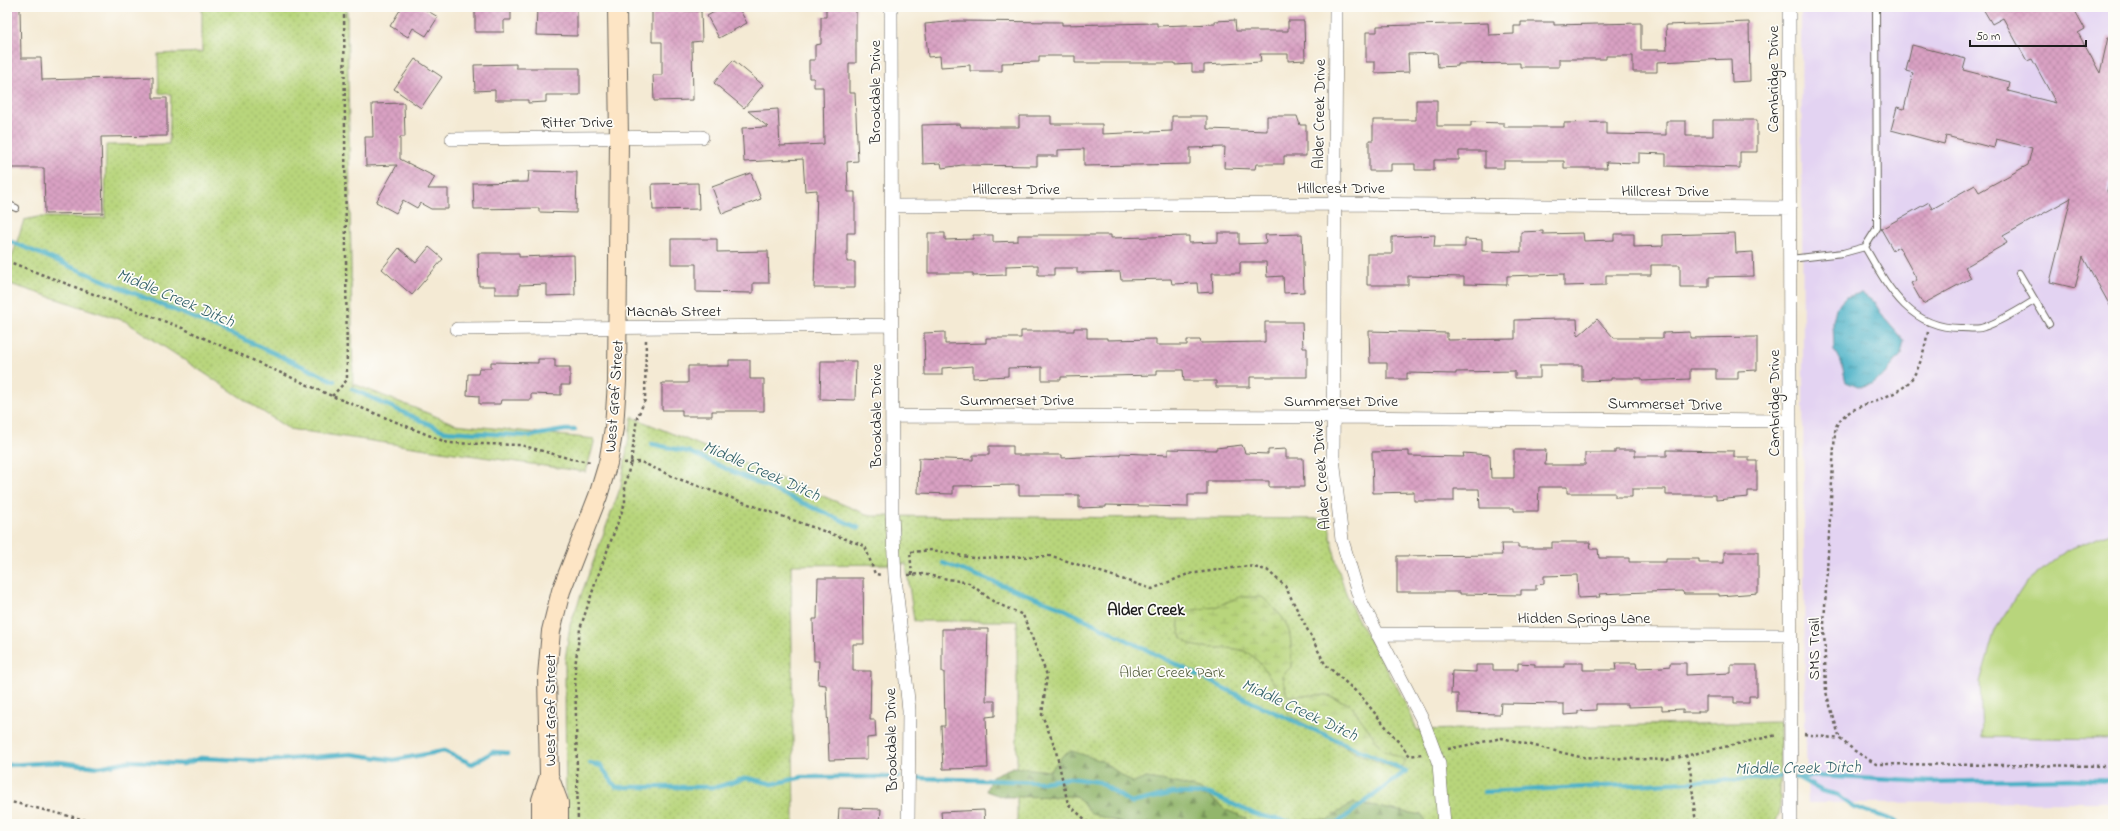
<svg xmlns="http://www.w3.org/2000/svg" width="2120" height="831" font-family="'Indie Flower',sans-serif">
  <style>
    .built { fill: #e3d3f2 }
    .grass { fill: url(#grass-dots); stroke: #6a784c }
    .forest { fill: url(#forest-firs); stroke: #576944 }
    .wetland { fill: url(#wetland-marsh); stroke: #6a784c }
    .garden { fill: #b8d57c; stroke: #6a784c }
    .water { fill: url(#water-ripples); stroke: #326671 }
    .lines { fill: none; stroke-linecap: round; stroke-linejoin: round }
    .stream { stroke: #48b0c6; stroke-width: 4.5 }
    .building { fill: url(#building-cross-hatch) }
    .service-casing { stroke: #68645c; stroke-width: 8 }
    .minor-casing { stroke: #68645c; stroke-width: 14 }
    .secondary-casing { stroke: #68645c; stroke-width: 20 }
    .path { stroke: #68645c; stroke-width: 2.5; stroke-dasharray: 3 3; stroke-linecap: butt }
    .service { stroke: #fff; stroke-width: 6 }
    .minor { stroke: #fff; stroke-width: 13 }
    .secondary { stroke: #fde5c5; stroke-width: 18 }
    .labels { text-anchor: middle; stroke-width: 3.5; stroke-linejoin: round; paint-order: stroke }
    .street-label { font-size: 16px; fill: #1c1c1c; stroke: #fdfcf7 }
    .park-label { font-size: 16px; fill: #535d3e; stroke: #fdfcf7 }
    .water-label { font-size: 17px; font-style: italic; fill: #305f68; stroke: #fdfcf7 }
    .neighbourhood-label { font-size: 17px; font-weight: bold; fill: #1c1c1c; stroke: #fdfcf7 }
  </style>
  <defs>
    <pattern id="grass-dots" width="8" height="8" patternUnits="userSpaceOnUse"><rect width="8" height="8" fill="#b8d57c"/><path d="M2 2h.1M6 6h.1" fill="none" stroke="#9eb66b" stroke-width="1.8" stroke-linecap="round"/></pattern>
    <pattern id="forest-firs" width="22" height="20" patternUnits="userSpaceOnUse"><rect width="22" height="20" fill="#92b66c"/><path d="M5 1l3.5 6h-7zM16 11l3.5 6h-7z" fill="#769358"/></pattern>
    <pattern id="wetland-marsh" width="20" height="14" patternUnits="userSpaceOnUse"><rect width="20" height="14" fill="#b8d57c"/><path d="M1 5h8M5 5V1M11 12h8M15 12V8" fill="none" stroke="#9eb66b"/></pattern>
    <pattern id="water-ripples" width="26" height="14" patternUnits="userSpaceOnUse"><rect width="26" height="14" fill="#48b0c6"/><path d="M2 4q2-2 4 0t4 0M15 11q2-2 4 0t4 0" fill="none" stroke="#3b8ea0"/></pattern>
    <pattern id="building-cross-hatch" width="8" height="8" patternUnits="userSpaceOnUse"><rect width="8" height="8" fill="#d9a1c3"/><path d="M0 0l8 8M0 8l8-8" fill="none" stroke="#ba8aa7"/></pattern>
  </defs>
  <rect width="100%" height="100%" fill="#fdfcf7"/>
  <filter id="ink" filterUnits="userSpaceOnUse"><feTurbulence type="fractalNoise" baseFrequency=".025" numOctaves="2"/><feDisplacementMap in="SourceGraphic" scale="8" xChannelSelector="R" yChannelSelector="G"/><feConvolveMatrix kernelMatrix="1 2 1 2 8 2 1 2 1" color-interpolation-filters="sRGB"/></filter>
  <filter id="wash" filterUnits="userSpaceOnUse"><feTurbulence type="fractalNoise" baseFrequency=".012" numOctaves="4" result="noise"/><feDisplacementMap in="SourceGraphic" scale="16" xChannelSelector="R" yChannelSelector="G"/><feGaussianBlur stdDeviation="0.9" result="paint"/><feColorMatrix in="noise" values="0 0 0 0 0 0 0 0 0 0 0 0 0 0 0 0 0 1.4 0 .05"/><feComposite in="paint" operator="in"/></filter>
  <g filter="url(#wash)">
    <rect width="100%" height="100%" fill="#f4ead4"/>
    <path class="built" d="M1801 7H2113V802L1808 803 1805 722Z"/>
    <path class="grass" d="M202 7H347L353 388 354 384 455 424 595 439 586 472 289 429 125 321 7 283V272L24 220 38 217 105 218 106 145 169 144 171 94 159 93 158 54 202 52Z
      M632 417 871 516 1328 519C1333 551 1340 582 1354 612 1374 652 1402 688 1417 730L1780 722V811L1775 824H1017V621H914L906 564 791 565 794 824H566L565 661 570 625 621 486Z"/>
    <path class="forest" d="M1072 751 1102 761 1133 783 1147 778 1172 782 1200 789 1226 810 1246 818V824H1125L1092 814 1076 796 1003 797 986 791 992 776 1013 767 1050 771 1063 755Z
      M1354 803 1422 815 1426 824H1300L1304 820H1328L1344 808Z"/>
    <path class="wetland" d="M1239 597H1262C1291 622 1292 630 1291 667L1283 675 1287 696 1326 695 1350 704 1383 750 1406 760 1400 771 1356 753 1291 716C1285 710 1284 706 1281 698 1275 683 1262 662 1248 653 1227 640 1174 662 1179 619L1187 611 1215 607Z"/>
    <path class="garden" d="M2113 532V739L1982 737 1980 682 1995 630 2025 584 2067 550Z"/>
    <path class="water" d="M1861 293 1874 302 1884 318 1904 341 1901 355 1885 374 1872 384 1858 387 1846 382 1842 365 1834 350 1833 321 1836 308 1846 297Z"/>
    <g class="lines">
      <path class="stream" d="M7 240 239 337 334 381
        M352 389 444 431 530 436 565 430H575
        M652 444 689 452 859 528
        M943 563 1058 606 1256 704 1406 771 1336 824H1324
        M590 763 601 766 616 787H717L747 778 773 784 802 777H898
        M7 765 59 762 99 767 130 761 183 764 201 758 267 761 351 754 394 760 444 751 472 764 493 752 507 753
        M919 778 1043 782 1069 778 1099 782 1131 803 1173 793 1210 794 1257 815 1300 824
        M1799 778 1822 791 1838 795 1855 807 1894 821 1898 824
        M1484 792 1818 776 1930 782 2071 779 2113 781"/>
    </g>
    <g id="blocks">
      <path class="building" d="M7 7H20L21 58H41L42 80 153 77V98H167V136L101 137 103 213 45 214 44 168H7Z
        M402 7H421L438 17 426 36 413 28 408 37 390 26Z
        M489 7H511V20H504V32H475V10H489Z
        M537 7H577V36L536 35Z
        M652 7H675L676 11H701L702 41 692 42 693 100 654 101 653 75H662V42H652Z
        M723 7H738L747 23 719 38 707 16Z
        M826 7H856V63H849V93H855L858 161 847 162 848 192H855V233H847V262H855V288H814L817 190 805 191 803 159 744 162 742 128 768 127 748 111 778 109 780 146 824 144 823 87H814V78H809V60H815V45L821 44V17H826Z
        M1982 7H2073L2085 29 2078 33 2100 73 2108 37 2113 38V168L2107 191 2113 201V311L2083 257 2075 288 2050 282 2071 198 2003 236 2007 243 1965 267 1971 278 1923 304 1911 283 1917 280 1899 247 1893 250 1881 229 1929 202 1932 209 1975 185 1979 192 2028 165 2032 148 1996 139 1994 148 1946 136 1944 144 1891 130 1897 107 1904 109 1913 73 1906 71 1912 45 1966 59 1963 70 2010 82 2008 91 2056 103 2032 59 2027 61 2003 18 1992 24Z
        M1235 20 1236 31H1288V21H1304L1305 60 1288 61V54H1260L1261 62 1204 65V72H1192V64L1175 65V63H1075V56H1039V62L1002 63V71H970V65L941 67 940 56 928 57 925 24 957 21 1062 22V25L1157 23V26L1215 24V21Z
        M1521 22H1554V25L1641 23V50H1667L1666 25 1749 22 1750 81 1732 82 1731 59 1657 62V72H1633V56H1606V59H1559V67H1520V63L1458 64V66L1438 67 1437 53 1408 54 1409 72 1375 73V62H1366V32H1377V26L1488 23 1489 35 1514 34V26H1521Z
        M415 59 442 77 421 108 394 89Z
        M733 60 763 85 744 108 714 83Z
        M516 64V68H580V95H546V102L528 103V100H495V90L475 91 474 65Z
        M1416 100H1437V126H1471V122L1504 123V127H1564V123L1606 122V134L1666 135V121H1686V136H1713V120H1757V152H1740V168L1666 166V154L1639 153V163L1606 162 1607 168H1564V161H1504V168H1485V151H1459V160H1434V170H1415V164H1391V171H1369V140H1373V120H1416Z
        M404 103 405 137H400V159L435 177 428 189H448V209H431L420 203 417 208 403 200 396 213 376 202 397 165 366 166 365 137H373L372 104Z
        M1019 116H1051V124H1102V134L1172 131V116H1207V129L1267 131V116H1297L1300 125H1306V156H1284V164H1256L1255 169 1224 168 1225 147 1190 148V164L1084 166V149L1058 150V156H1037V166L962 165 942 168 941 163 923 164 922 125 960 124 961 127H1019Z
        M529 171 577 172 576 213 539 212V208L474 209 473 183 528 182Z
        M751 173 761 199 722 214 712 187Z
        M698 183 699 209 653 210 652 184Z
        M1543 231V234L1583 233 1584 241 1614 240V234H1634V247L1663 246V235L1735 233 1736 253 1753 252 1754 276 1709 277V287H1680V265H1651V275H1606V285L1564 286V274L1507 276V285L1464 284V277L1408 276V285H1367V254H1392V237L1435 235 1434 247H1465V239L1482 240V251L1521 252V232Z
        M928 233H945V240L973 239V235H993V242L1018 241V235H1111V238L1189 236V243L1218 242V233H1239V244L1266 243 1265 235 1302 234 1304 292 1284 293 1283 276 1267 277 1266 262H1240V273H1212L1213 292 1198 293 1197 283 1172 284 1171 279 1121 280 1120 272 1077 273V268H1054V275H1038V265L1006 266V275L973 276V273H928Z
        M671 239H717V252L768 251 769 283H753V293L696 292V264H671Z
        M429 247 443 259 412 295 382 269 399 248 416 263Z
        M478 253H519V257L574 255 575 295 547 296V284L519 285V294H495V286H479Z
        M1560 319H1577L1578 336 1597 319 1614 338H1663V333L1690 332V338L1757 337V370L1738 371V379H1716V369H1690V379L1642 381V378H1611V380L1582 381V365H1540V378H1515V371L1456 372V374L1407 373V379H1387V363H1370L1369 331 1447 333V340L1515 339V320Z
        M1265 322H1302L1303 348H1307V377H1250V387H1216V381H1184L1183 370H1157V375L1061 377V380H1042V367L1008 368V376L973 378V366L942 368V375H925L924 333 945 332V344L986 343V338H1021V331H1074V328H1087V338H1107V340L1156 339V345H1187V340H1200L1201 343 1265 342Z
        M538 359H555V367H570V385H561V395L531 394V400H501L500 404H479V396L467 395 468 374H478L479 368H491V362L538 363Z
        M729 360H750V379H764V411H712V416H682V410H662V383H688V366H729Z
        M821 361H856L855 400 820 399Z
        M1242 445 1245 453 1268 454V450L1286 449V458H1303L1304 487H1269V481H1207V495H1188V507L1106 505V507L1079 508V495H1019V485L953 486V494L918 493 919 458 973 460V455H989V446H1013V455H1062V458L1120 455V453L1168 455V449L1216 450V448Z
        M1514 450H1546L1545 465H1585V453H1615V450H1635V456H1667V450L1734 451V457H1749V461H1757V491H1748V497L1716 500V495H1666V489H1632V497H1615V493H1567V487H1539L1538 511H1514V508H1480L1479 489H1454V501H1414V492L1373 493 1372 452 1409 451V456L1464 457 1463 453 1490 455 1491 478H1514Z
        M1552 542H1590L1591 549H1598L1599 558H1629V562H1666V559H1699V563H1724V552H1758V593L1719 596V594H1684L1682 591 1647 592 1599 594 1600 597 1578 598 1577 575 1544 576V584L1536 585V590H1521V595L1460 594V592H1397V556L1502 555 1501 544H1518V548H1552Z
        M818 578H863L864 644H853V671H871L870 720H875L876 737 867 738V759L829 760 826 685 818 684 819 661H814L813 619H817Z
        M942 629H988L986 701H995V716L986 717 988 768 943 769 941 726H945L944 672H942Z
        M1518 663 1535 664V667H1564V663H1583V670H1616L1615 663H1636L1637 668 1662 667 1670 666V663H1686V675L1731 673V665H1757V696H1749V703H1734V697H1706V711H1698V713H1683V709L1662 710V706L1628 707V704H1596V710L1578 711V714L1564 715V704L1501 703 1500 714 1458 713V694H1451L1452 671 1476 672V665H1493V670H1518Z
        M839 808 881 809 880 824H838Z
        M984 810 985 824H942L941 812Z"/>
    </g>
  </g>
  <g filter="url(#ink)">
    <use href="#blocks" fill-opacity="0" stroke="#68645c" stroke-width="1"/>
    <g class="lines">
      <defs>
        <path id="service" d="M7 204 16 208
          M1865 247C1888 287 1909 329 1962 328 1969 328 1978 330 1984 327 2002 321 2019 310 2035 300
          M1790 259 1843 253 1865 247 1877 228 1876 7
          M2019 273 2049 324"/>
        <path id="minor" d="M891 7 892 514 895 577 909 710 908 824
          M1336 7 1333 457 1342 540 1360 600 1423 721 1439 764 1444 824
          M1789 7 1791 824
          M452 139 702 137
          M891 206 1333 204 1790 208
          M457 329 892 325
          M892 416 1333 417 1790 421
          M1377 634 1790 635"/>
        <path id="secondary" d="M549 776 559 803V824
          M541 824V800L549 776 547 676 551 631 561 591 598 496 608 463 614 428 617 382 619 138 617 7"/>
      </defs>
      <use href="#service" class="service-casing"/>
      <use href="#minor" class="minor-casing"/>
      <use href="#secondary" class="secondary-casing"/>
      <path class="path" d="M7 261 182 328 332 396 448 443 521 445 571 459 591 462
        M1928 332C1924 349 1921 368 1909 382 1891 402 1851 402 1838 423 1834 428 1835 440 1834 446L1824 624 1826 692 1840 739 1855 751 1876 764 2113 766
        M332 396 347 380 344 7
        M624 463 641 462 676 478 865 546 875 574 882 575
        M908 575 922 574 969 583 994 602 1023 615 1047 675 1042 715 1055 747 1068 804 1090 824
        M912 575 910 552 933 550 973 558 1052 556 1152 589 1188 574 1248 566 1267 570 1285 586 1325 664 1360 695 1410 756 1422 754
        M1804 734 1840 739
        M1448 749 1502 738 1580 757 1667 760 1777 735
        M1686 755 1691 775 1695 816 1700 824
        M7 801 102 824
        M578 824 575 667 580 629 596 581 625 503V484L631 462 637 418 645 400 646 340"/>
      <use href="#service" class="service"/>
      <use href="#minor" class="minor"/>
      <use href="#secondary" class="secondary"/>
    </g>
  </g>
  <g class="labels">
    <g class="street-label">
      <text transform="translate(1772 79) rotate(-90)" y="6">Cambridge Drive</text>
      <text transform="translate(874 92) rotate(-90)" y="6">Brookdale Drive</text>
      <text transform="translate(1318 114) rotate(-89)" y="6">Alder Creek Drive</text>
      <text x="577" y="127">Ritter Drive</text>
      <text x="1341" y="193">Hillcrest Drive</text>
      <text x="1016" y="194">Hillcrest Drive</text>
      <text x="1665" y="196">Hillcrest Drive</text>
      <text x="674" y="316">Macnab Street</text>
      <text transform="translate(613 396) rotate(-86)" y="6">West Graf Street</text>
      <text x="1017" y="405">Summerset Drive</text>
      <text x="1341" y="406">Summerset Drive</text>
      <text transform="translate(1665 403) rotate(1)" y="6">Summerset Drive</text>
      <text transform="translate(1773 403) rotate(-90)" y="6">Cambridge Drive</text>
      <text transform="translate(875 416) rotate(-90)" y="6">Brookdale Drive</text>
      <text transform="translate(1320 475) rotate(-94)" y="6">Alder Creek Drive</text>
      <text x="1584" y="623">Hidden Springs Lane</text>
      <text transform="translate(1813 649) rotate(-90)" y="6">SMS Trail</text>
      <text transform="translate(549 710) rotate(-90)" y="6">West Graf Street</text>
      <text transform="translate(890 740) rotate(-91)" y="6">Brookdale Drive</text>
    </g>
    <g class="park-label">
      <text x="1172" y="677">Alder Creek Park</text>
    </g>
    <g class="water-label">
      <text transform="translate(176 297) rotate(23)" y="6">Middle Creek Ditch</text>
      <text transform="translate(762 470) rotate(24)" y="6">Middle Creek Ditch</text>
      <text transform="translate(1300 709) rotate(25)" y="6">Middle Creek Ditch</text>
      <text transform="translate(1798 767) rotate(-1)" y="6">Middle Creek Ditch</text>
    </g>
    <g class="neighbourhood-label">
      <text x="1146" y="615">Alder Creek</text>
    </g>
  </g>
  <rect width="2120" height="831" fill="none" stroke="#fdfcf7" stroke-width="24"/>
  <path d="M1970 40v6h116v-6" fill="none" stroke="#1c1c1c" stroke-width="2"/>
  <text x="1976" y="40" font-size="12" fill="#1c1c1c" stroke="#fdfcf7" stroke-width="3" paint-order="stroke">50 m</text>
</svg>
